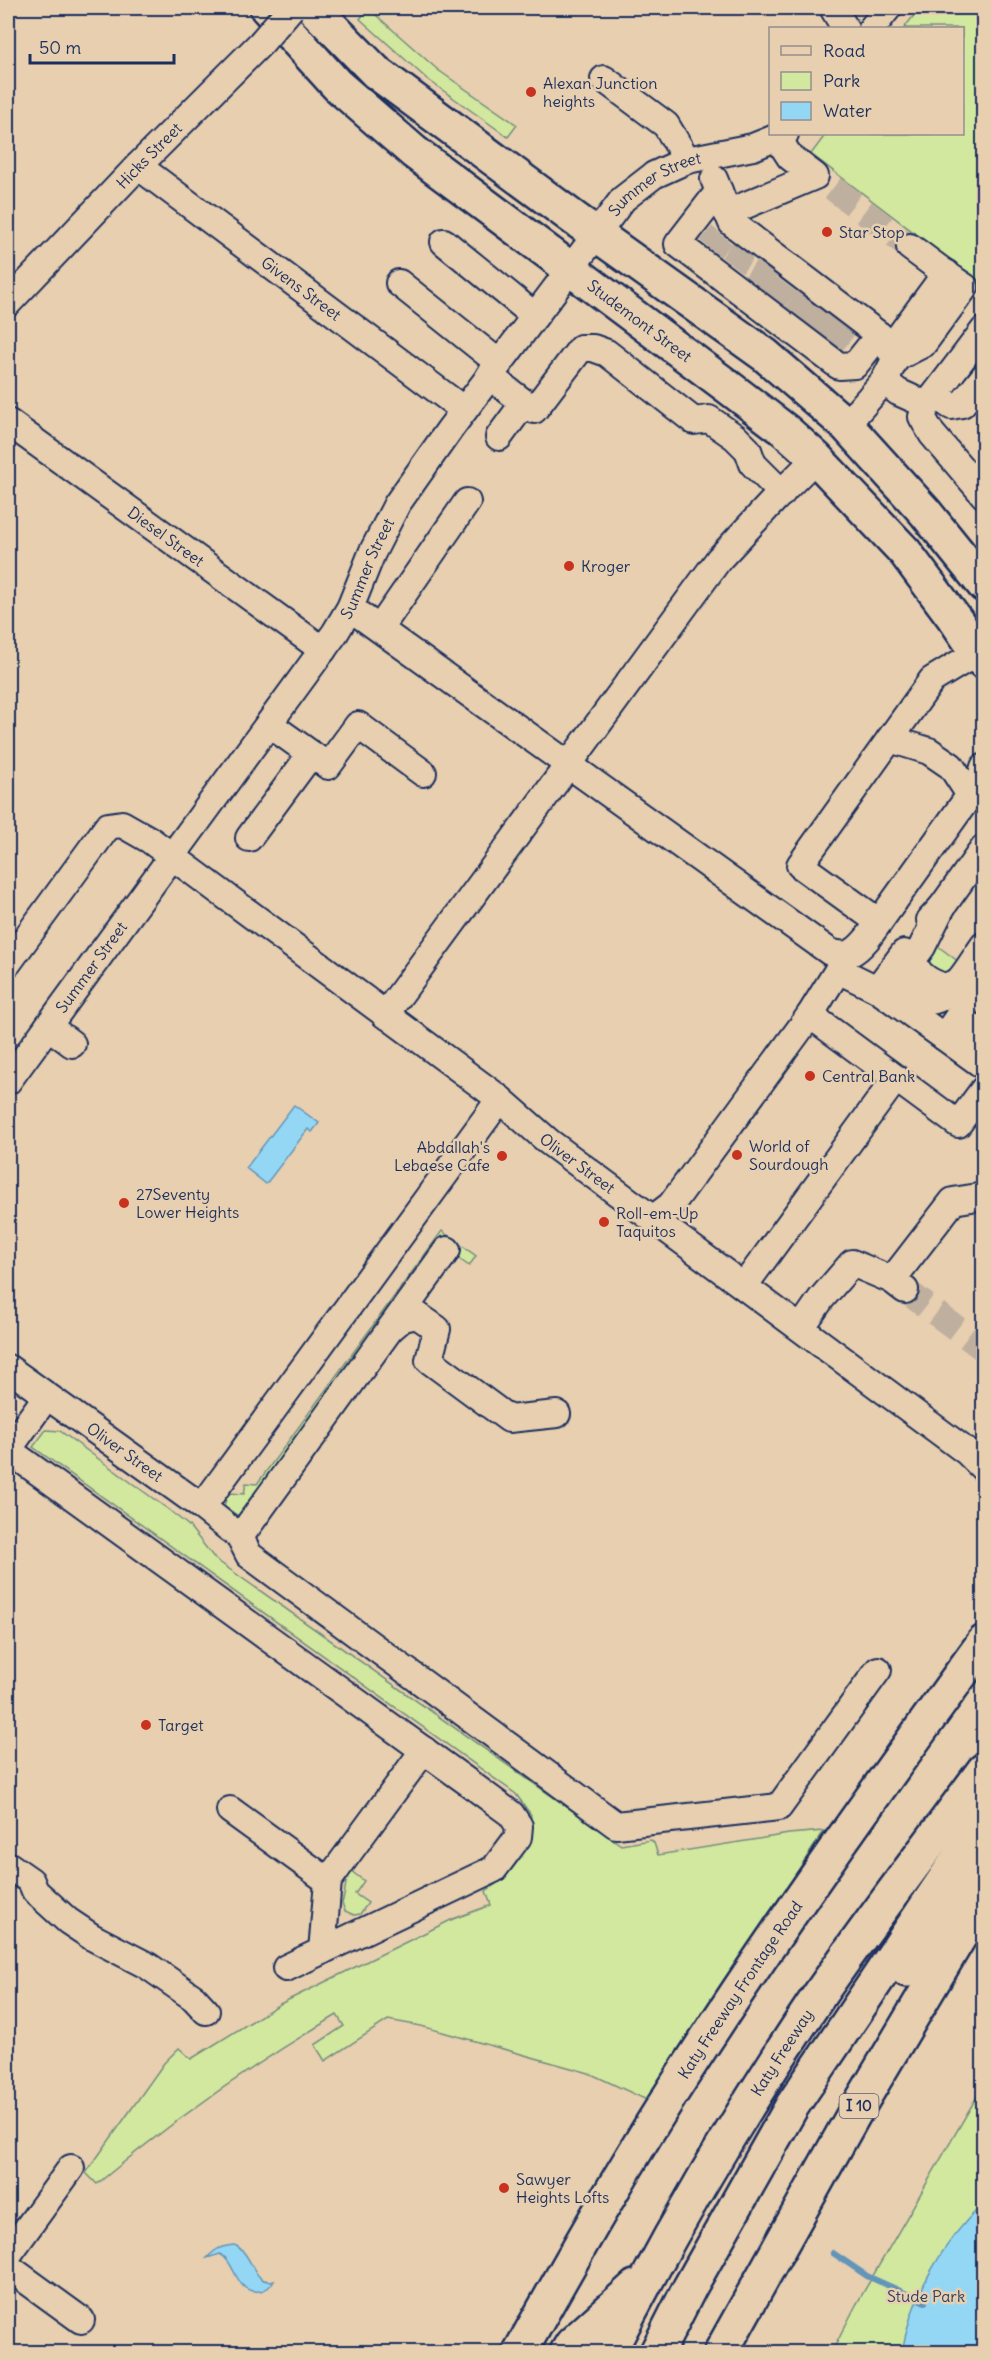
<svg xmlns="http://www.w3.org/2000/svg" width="991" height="2360" font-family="Delius,sans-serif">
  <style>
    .green { fill: #d1e89e; stroke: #768c7e; stroke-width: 1.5 }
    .water { fill: #94d7f5; stroke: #6494b9; stroke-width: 1.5 }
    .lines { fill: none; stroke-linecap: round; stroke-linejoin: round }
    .stream { stroke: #6494b9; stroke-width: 6 }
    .minor-tunnel { stroke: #beaf9f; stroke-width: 26; stroke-dasharray: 26 13; stroke-linecap: butt }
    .minor-casing { stroke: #1b2f5e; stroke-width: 30 }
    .major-casing { stroke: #1b2f5e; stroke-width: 38 }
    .highway-casing { stroke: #1b2f5e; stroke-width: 38 }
    .minor { stroke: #e7cfaf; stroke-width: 26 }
    .major { stroke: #e7cfaf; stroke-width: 33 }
    .highway { stroke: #e7cfaf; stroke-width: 33 }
    .minor-bridge-casing { stroke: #1b2f5e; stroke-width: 30; stroke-linecap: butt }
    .minor-bridge { stroke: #e7cfaf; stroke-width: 26 }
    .poi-dot { fill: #c8321e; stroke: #e7cfaf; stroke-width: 2 }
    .labels { text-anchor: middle; stroke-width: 5; stroke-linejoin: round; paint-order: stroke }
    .shield { fill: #e7cfaf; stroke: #585f76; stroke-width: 1.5 }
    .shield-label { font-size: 15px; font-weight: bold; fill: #1b2f5e }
    .poi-label { font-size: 16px; fill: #1b2f5e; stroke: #e7cfaf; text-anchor: start }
    .street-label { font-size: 16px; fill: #1b2f5e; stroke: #e7cfaf }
    .park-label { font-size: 16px; fill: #2d4264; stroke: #e7cfaf }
  </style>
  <rect width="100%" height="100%" fill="#e7cfaf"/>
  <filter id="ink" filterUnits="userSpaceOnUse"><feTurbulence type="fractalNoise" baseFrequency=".0167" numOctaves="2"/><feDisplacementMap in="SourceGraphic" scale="12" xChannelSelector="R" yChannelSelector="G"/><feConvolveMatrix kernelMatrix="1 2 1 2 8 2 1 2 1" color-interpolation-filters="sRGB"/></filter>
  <g filter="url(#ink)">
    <path class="green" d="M368 8 438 70 517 125 508 137 427 79 360 19Z
      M920 8H983V285L811 154 826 134H962V28H904Z
      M935 944 963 965 947 981 921 964Z
      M442 1231 476 1256 469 1266 451 1253 240 1517 224 1506 228 1493 244 1494 246 1483 257 1484Z
      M46 1430 60 1431 169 1510 189 1526 215 1559 621 1845 651 1840 654 1843 658 1855 789 1834 824 1831 647 2100 589 2073 421 2026 388 2020 325 2061 315 2045 344 2026 337 2015C252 2065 173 2120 97 2184L86 2173 164 2063 179 2048 191 2059 280 2004 453 1919 491 1905 486 1891C520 1868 525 1854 531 1815L516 1794 33 1447Z
      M351 1871 364 1881 355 1894 368 1903 360 1914 354 1915 345 1911 342 1903C347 1890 343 1882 351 1871Z
      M983 2086V2352H832L856 2305Z"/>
    <path class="water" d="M294 1105 319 1123 312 1132 308 1129 266 1184 246 1168Z
      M983 2204 984 2332 977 2352H902C911 2297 942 2242 983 2204Z
      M235 2245C254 2255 253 2287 274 2280 271 2286 267 2290 260 2291 235 2295 237 2263 220 2254L207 2258C216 2248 222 2246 235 2245Z"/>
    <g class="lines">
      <path class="stream" d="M833 2253 867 2276 925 2302"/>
      <path class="minor-tunnel" d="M833 188 910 247
        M710 249 722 235
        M732 265 743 250
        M755 285 767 268
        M774 300 786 284
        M795 316 807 299
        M813 328 826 311
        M831 344 845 326
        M905 1290 984 1349"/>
      <defs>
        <g id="minor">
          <path d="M833 8 845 28"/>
          <path d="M872 28 888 8"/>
          <path d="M604 79 666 125 687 160"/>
          <path id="s1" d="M138 166 464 410"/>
          <path d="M714 179 732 223 879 335 896 358 884 381"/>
          <path d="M719 191 678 244 839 366 855 365 879 335"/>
          <path d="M727 213 815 176 790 157 777 137"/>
          <path d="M444 242 535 316"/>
          <path d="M910 247 953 279 949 285"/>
          <path d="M399 283 499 363"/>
          <path id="s2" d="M8 303 138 166 261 43"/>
          <path d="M984 330 927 405 922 417 932 434 984 495"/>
          <path d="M890 349 946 273"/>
          <path d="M896 358 923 344 965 287 953 279"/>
          <path d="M489 376 534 410 581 348H593L607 353 694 421 709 419 735 437 748 450 753 464 782 493"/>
          <path d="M935 395 951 406 962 404 984 377"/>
          <path id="s3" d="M8 422 323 650"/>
          <path d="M846 425 884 381 898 392 927 405"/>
          <path d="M499 437 524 403"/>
          <path d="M350 608 830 952C848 958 855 953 867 939L980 781 984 767"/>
          <path d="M380 628 467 502"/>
          <path d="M269 724 328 766 358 725 423 773"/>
          <path d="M890 739 929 751 951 766 970 795 984 794"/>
          <path d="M249 838 311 754"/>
          <path d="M942 907 922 947 901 976C903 986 907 994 916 998 946 1014 969 965 984 945"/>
          <path d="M930 920 942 907 984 848"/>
          <path d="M879 922 800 865 932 680 978 652"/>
          <path d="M913 959C916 975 931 983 945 987L957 982"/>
          <path id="s4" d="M8 963 108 826 122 824 150 840 500 1099 549 1142 967 1452 984 1469"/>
          <path d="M838 970 877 989 944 1037"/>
          <path d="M984 980 944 1037 984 1066"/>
          <path d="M877 989 904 953"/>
          <path d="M385 1015 719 559 775 499 816 458"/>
          <path d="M810 1015 958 1124 984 1089"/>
          <path d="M958 1017 984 1035"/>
          <path d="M48 1026 72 1044"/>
          <path id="s5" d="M8 1081 335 633 350 608 372 553 397 504 450 429 623 199 654 175 687 160 753 147 785 134"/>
          <path d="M654 1218 671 1205 810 1015 838 970 843 956"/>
          <path d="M744 1286 896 1078"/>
          <path d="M905 1290 892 1280 953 1201 984 1196"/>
          <path d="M801 1328 821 1299 852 1263 892 1280"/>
          <path d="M390 1329 403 1318 417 1315 437 1329 429 1360 509 1419 557 1414"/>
          <path id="s6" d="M8 1368 202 1507 240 1537 249 1555 616 1825 779 1807 878 1670"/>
          <path d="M8 1450 469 1783 511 1814 519 1826 518 1837 494 1869 286 1968"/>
          <path d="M8 1450 46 1397"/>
          <path d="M202 1507 500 1099"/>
          <path d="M240 1537 447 1250"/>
          <path d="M230 1810 328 1881"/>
          <path d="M8 1865 31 1881 35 1891 68 1921 92 1937 148 1966 194 1998 206 2011"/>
          <path d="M322 1951 328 1881 424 1750"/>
          <path d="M8 2255 71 2168"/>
          <path d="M8 2267 81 2320"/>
        </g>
        <g id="major">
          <path id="s7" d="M267 8 337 85 414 152 727 386 786 431 816 458 905 552 957 622 984 662"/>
          <path d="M313 8 376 72 575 219 765 355 846 425 925 512 984 585"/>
          <path id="s8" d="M520 2352C572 2259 625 2165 683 2075 778 1927 881 1784 984 1642"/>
        </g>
        <g id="highway">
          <path d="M907 1970 984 1872"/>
          <path d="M567 2352 572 2344 635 2287"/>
          <path id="s9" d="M609 2352C671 2230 741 2111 818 1997 871 1920 929 1845 984 1770"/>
          <path d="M657 2352 690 2287 792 2106 984 1821"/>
          <path d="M721 2352 854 2114 973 1914"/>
        </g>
      </defs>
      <use href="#minor" class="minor-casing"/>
      <use href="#major" class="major-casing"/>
      <use href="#highway" class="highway-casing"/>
      <use href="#minor" class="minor"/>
      <use href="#major" class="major"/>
      <use href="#highway" class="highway"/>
      <defs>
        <path id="minor-bridge" d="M261 43 291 8"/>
      </defs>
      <use href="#minor-bridge" class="minor-bridge-casing"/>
      <use href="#minor-bridge" class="minor-bridge"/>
    </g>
  </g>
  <g class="poi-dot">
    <circle cx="531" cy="92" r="6"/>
    <circle cx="827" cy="232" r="6"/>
    <circle cx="569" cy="566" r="6"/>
    <circle cx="810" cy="1076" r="6"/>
    <circle cx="737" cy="1155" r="6"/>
    <circle cx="502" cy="1156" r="6"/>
    <circle cx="124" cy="1203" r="6"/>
    <circle cx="604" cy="1222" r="6"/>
    <circle cx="146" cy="1725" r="6"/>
    <circle cx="504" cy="2188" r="6"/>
  </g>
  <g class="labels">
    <rect class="shield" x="839.5" y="2094" width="39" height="24" rx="4.5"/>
    <g class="shield-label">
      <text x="859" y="2111">I 10</text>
    </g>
    <g class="poi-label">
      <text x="543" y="89">Alexan Junction<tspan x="543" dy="18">heights</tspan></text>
      <text x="839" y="238">Star Stop</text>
      <text x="581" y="572">Kroger</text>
      <text x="822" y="1082">Central Bank</text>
      <text x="749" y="1152">World of<tspan x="749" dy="18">Sourdough</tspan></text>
      <text x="490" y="1153" text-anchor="end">Abdallah's<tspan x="490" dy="18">Lebaese Cafe</tspan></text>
      <text x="136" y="1200">27Seventy<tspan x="136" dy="18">Lower Heights</tspan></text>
      <text x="616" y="1219">Roll-em-Up<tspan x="616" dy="18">Taquitos</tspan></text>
      <text x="158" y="1731">Target</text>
      <text x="516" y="2185">Sawyer<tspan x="516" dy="18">Heights Lofts</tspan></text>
    </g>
    <g class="street-label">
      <text dy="6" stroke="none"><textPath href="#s2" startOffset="204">Hicks Street</textPath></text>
      <text dy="6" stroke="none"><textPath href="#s5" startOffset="1113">Summer Street</textPath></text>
      <text dy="6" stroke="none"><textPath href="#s1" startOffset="204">Givens Street</textPath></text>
      <text dy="6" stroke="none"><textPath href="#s7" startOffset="488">Studemont Street</textPath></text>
      <text dy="6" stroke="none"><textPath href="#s3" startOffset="195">Diesel Street</textPath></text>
      <text dy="6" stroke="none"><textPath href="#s5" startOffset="627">Summer Street</textPath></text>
      <text dy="6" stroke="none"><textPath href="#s5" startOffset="141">Summer Street</textPath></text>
      <text dy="6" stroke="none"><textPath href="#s4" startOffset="752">Oliver Street</textPath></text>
      <text dy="6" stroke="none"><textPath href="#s6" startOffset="144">Oliver Street</textPath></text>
      <text dy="6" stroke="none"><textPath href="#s8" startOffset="424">Katy Freeway Frontage Road</textPath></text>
      <text dy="6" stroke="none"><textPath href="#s9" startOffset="346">Katy Freeway</textPath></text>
    </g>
    <g class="park-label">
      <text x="926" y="2302">Stude Park</text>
    </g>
  </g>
  <rect width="991" height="2360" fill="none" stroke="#e7cfaf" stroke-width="30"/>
  <rect x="15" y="15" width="961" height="2330" fill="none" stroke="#1b2f5e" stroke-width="2" filter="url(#ink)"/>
  <rect x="769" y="27" width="195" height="108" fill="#e7cfaf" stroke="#958f8f" stroke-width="1.5"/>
  <rect x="781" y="46" width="30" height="9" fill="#e7cfaf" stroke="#958f8f" stroke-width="1.5"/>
  <text x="823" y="57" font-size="18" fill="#1b2f5e">Road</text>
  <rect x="781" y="72" width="30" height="18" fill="#d1e89e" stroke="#958f8f" stroke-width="1.5"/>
  <text x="823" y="87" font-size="18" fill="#1b2f5e">Park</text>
  <rect x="781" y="102" width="30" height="18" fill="#94d7f5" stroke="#958f8f" stroke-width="1.5"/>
  <text x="823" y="117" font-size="18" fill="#1b2f5e">Water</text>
  <path d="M30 54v9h144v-9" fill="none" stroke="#1b2f5e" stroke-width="3"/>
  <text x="39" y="54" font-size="18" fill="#1b2f5e" stroke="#e7cfaf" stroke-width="4.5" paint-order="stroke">50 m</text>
</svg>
